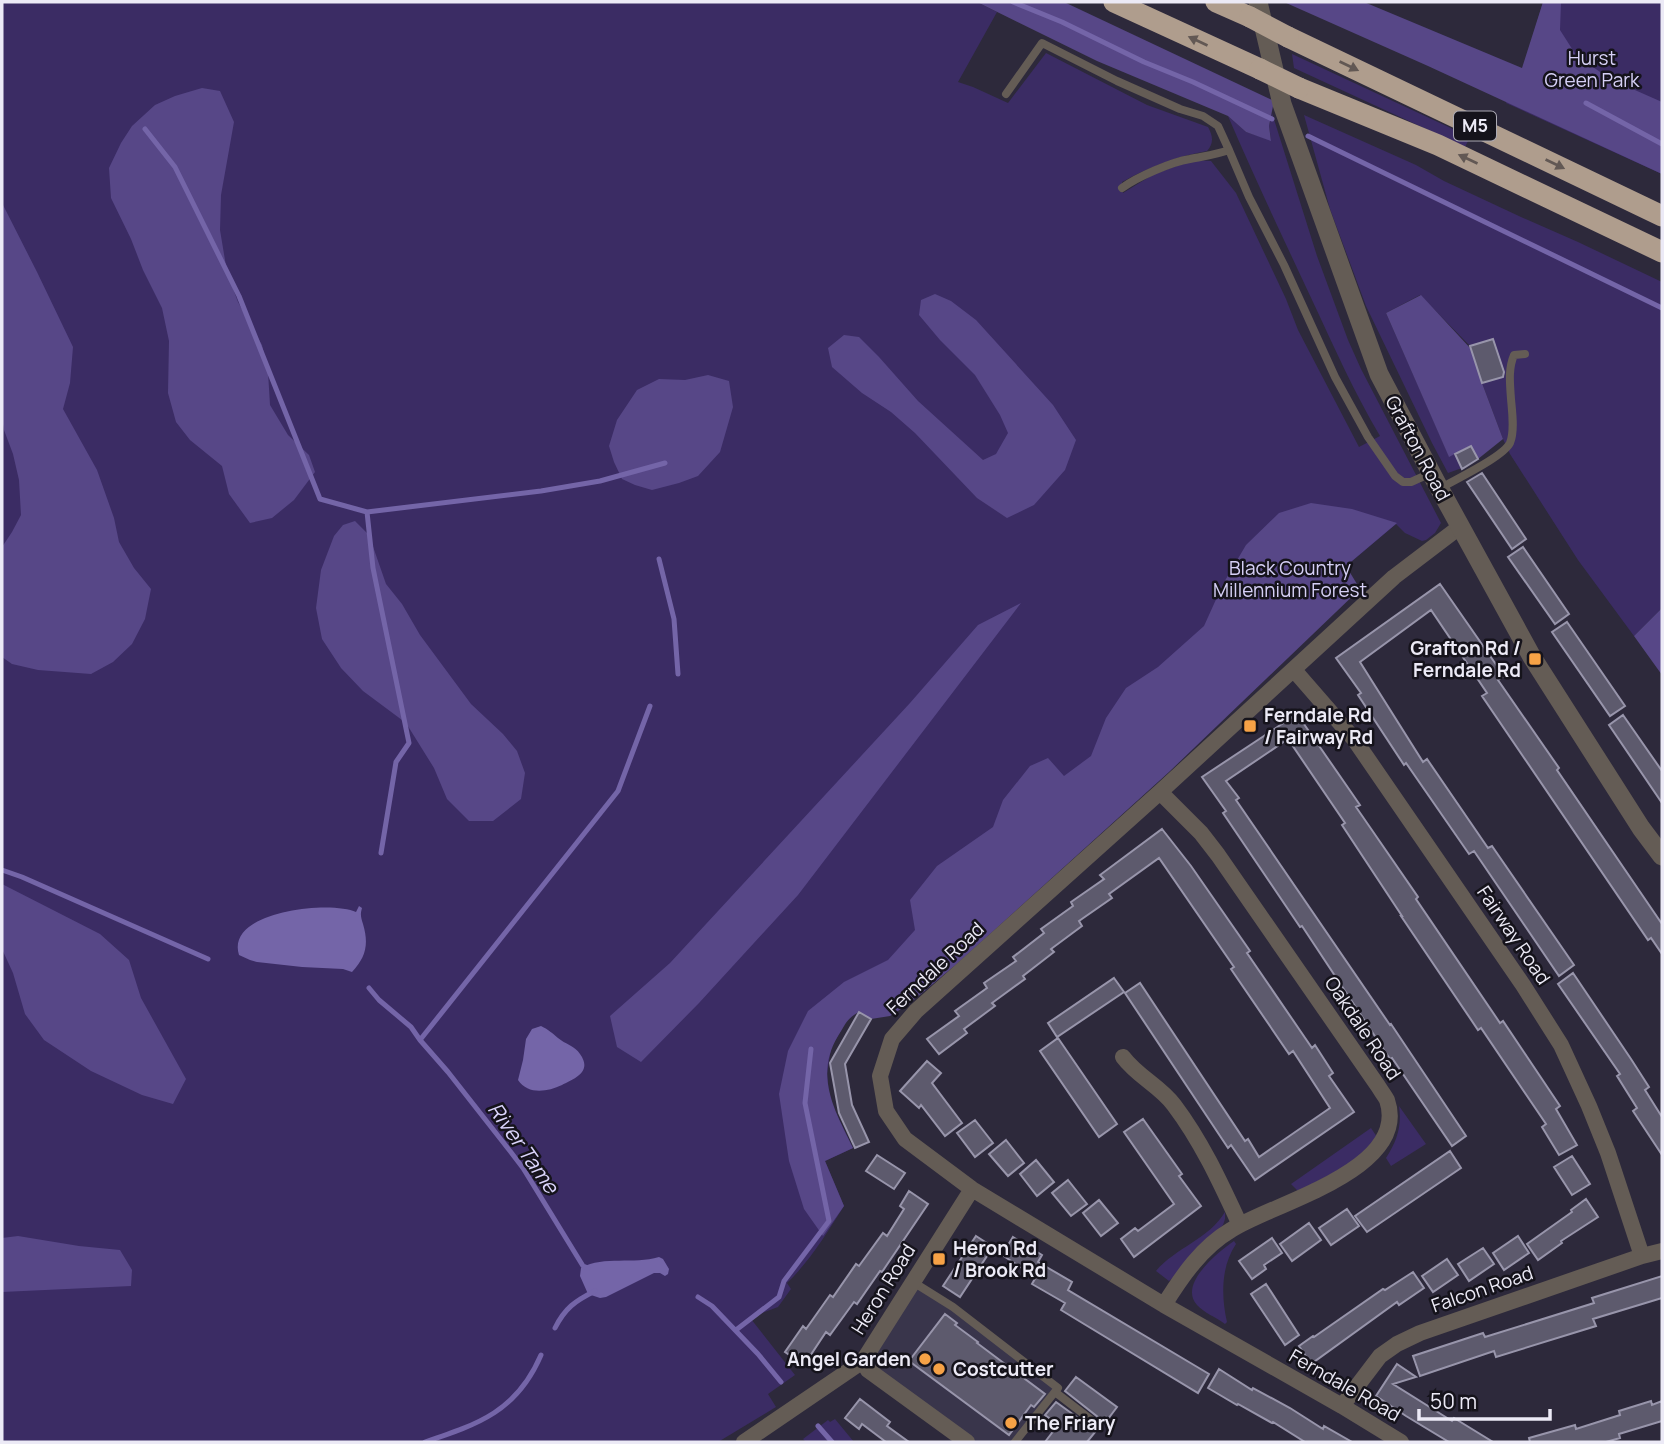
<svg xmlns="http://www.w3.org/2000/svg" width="1664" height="1444" font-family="Manrope,sans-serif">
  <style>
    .built { fill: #39354b }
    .green { fill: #3b2c64 }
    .forest { fill: #574787 }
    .water { fill: #7465a8 }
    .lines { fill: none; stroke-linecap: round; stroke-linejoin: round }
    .stream { stroke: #7465a8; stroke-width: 5 }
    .building { fill: #5d5a6d; stroke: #9895ab; stroke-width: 2 }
    .service { stroke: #645c55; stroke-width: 8 }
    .minor { stroke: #645c55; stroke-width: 16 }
    .tertiary { stroke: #645c55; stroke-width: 19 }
    .motorway { stroke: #af9d8d; stroke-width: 21 }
    .motorway-bridge { stroke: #af9d8d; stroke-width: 21 }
    .oneway { fill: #625854 }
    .poi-dot { fill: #f6a246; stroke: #15131b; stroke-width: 2.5 }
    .labels { text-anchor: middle; stroke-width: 5; stroke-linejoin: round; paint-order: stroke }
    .shield { fill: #15131b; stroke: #acaab4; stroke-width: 2 }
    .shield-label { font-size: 18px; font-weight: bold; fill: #eceaf6 }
    .park-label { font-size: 19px; fill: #d6d0f6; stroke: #15131b }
    .street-label { font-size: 19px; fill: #eceaf6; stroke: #15131b }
    .poi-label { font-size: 19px; font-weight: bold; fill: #eceaf6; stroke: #15131b; text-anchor: start }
    .water-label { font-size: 21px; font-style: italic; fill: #dbd5fc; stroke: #15131b }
  </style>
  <rect width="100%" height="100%" fill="#2d293b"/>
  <path class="built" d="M913 1282 1058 1388 1015 1442H967L867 1368Z"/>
  <path class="green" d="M2 2H977L997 12 958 82 973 87 1008 103 1046 53 1147 105 1208 127C1213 136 1214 143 1207 151 1178 156 1149 167 1122 182L1123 193 1154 174 1194 160 1211 161 1236 193 1286 299 1298 330 1359 447 1380 436C1354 392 1334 347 1313 302 1284 240 1255 179 1228 116L1246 132 1271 140 1269 126 1272 113 1317 256 1348 340 1361 369 1441 523 1435 533 1426 540 1422 541 1405 533 1396 524 1325 584 891 985 848 1018 831 1048 827 1074 829 1092 833 1107 853 1148 825 1161 844 1206C827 1233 810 1261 787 1283L791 1289 778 1307 757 1315 751 1319 795 1375 768 1394 776 1407 718 1442H2Z
    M1543 2H1662V174L1506 103 1523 68Z
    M1292 54 1470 137 1465 147 1294 68Z
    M1304 115 1416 165 1444 181 1521 217 1578 242 1662 282V608L1634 636 1578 560 1510 454 1503 439 1482 383 1505 376 1493 340 1470 346 1420 295 1386 313 1449 456 1455 454 1462 468 1448 473 1432 443 1366 306 1330 209Z
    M1399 1106 1426 1144 1391 1166 1386 1158C1397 1141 1402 1126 1399 1106Z
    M1371 1128 1377 1137C1363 1161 1323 1178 1298 1191L1291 1184Z
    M1225 1212V1219L1223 1225 1174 1277 1169 1281 1156 1271C1175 1248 1209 1239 1225 1212Z
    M1234 1241 1236 1244C1221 1266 1221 1296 1227 1322L1225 1324C1216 1317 1204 1313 1197 1305 1178 1284 1218 1252 1234 1241Z
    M835 1419 854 1442H806L803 1439 828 1420 830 1422Z"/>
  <path class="forest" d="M977 2H1064L1274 101 1269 126 1271 141 1246 132 1228 116 1097 61Z
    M1284 2H1364L1522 68 1543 2H1561L1560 30 1576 55 1610 79 1662 102V174L1428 66Z
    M202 88 220 91 234 122 221 195 220 230 227 272 238 302 262 345 268 372 270 405 288 435 309 455 315 472 294 500 272 518 250 523 229 494 222 466 190 440 176 422 168 393 169 341 162 308 143 270 131 239 111 198 109 168 121 143 132 126 155 105 175 96Z
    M2 203 37 272 73 347 70 383 63 409 97 470 114 518 119 542 134 568 151 589 145 619 132 644 113 662 91 674 38 670 12 664 2 657V547L12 532 21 515 19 480 13 454 4 430 2 418Z
    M935 294 951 301 976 320 1053 405 1076 440 1065 470 1034 505 1007 518 977 498 915 433 891 412 862 393 832 367 828 348 844 335 859 337 879 357 918 401 983 460 996 454 1008 433 1000 415 975 375 940 340 919 315 921 300Z
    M1421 295 1471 349 1482 383 1503 439 1478 459 1470 446 1449 457 1386 313Z
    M708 375 729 381 733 407 720 452 698 476 679 483 652 490 635 485 622 479 614 462 609 446 617 420 637 390 659 379 685 380Z
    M1311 503 1352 509 1397 523 1346 566 1360 589 1169 772 958 963 909 1004 890 1016 871 1019 859 1012C846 1019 846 1024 838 1036 814 1076 835 1111 853 1148L825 1161 844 1206 823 1236 804 1209 789 1161 779 1094 788 1051 808 1011 844 982 888 960 915 930 910 900 937 866 993 827 1003 800 1030 766 1048 758 1064 776 1091 756 1106 718 1126 688 1158 667 1204 626 1223 584 1246 545 1279 513Z
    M355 521 369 535 386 584 402 604 420 635 471 704 503 734 517 751 525 773 521 799 493 821H469L447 799 434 768 406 723 363 691 341 668 322 639 316 608 321 570 334 536 343 525Z
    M1021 603 798 895 699 1003 641 1062 617 1047 610 1016 670 963 910 703 978 625Z
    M1662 608V675L1634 636Z
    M2 884 100 934 129 960 141 998 186 1079 173 1104 142 1095 91 1071 44 1040 25 1014 13 973 2 949Z
    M18 1236 79 1246 120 1250 132 1270 131 1286 2 1292V1238Z"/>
  <path class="water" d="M359 906 362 908C360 915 361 917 363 924 369 944 366 957 352 972L343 969 302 967 257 962 250 960 239 955C225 911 330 900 356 912Z
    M541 1026C549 1030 552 1033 558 1038 565 1044 575 1046 580 1054 593 1072 574 1079 562 1085 547 1092 528 1095 518 1080L523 1060 526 1039 532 1029Z
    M659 1257 663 1259 669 1269 668 1274 665 1276 660 1273H654L606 1297 600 1298 588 1294 580 1276 581 1268C605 1255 633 1265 659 1257Z"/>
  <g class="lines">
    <path class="stream" d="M1013 2 1062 22 1144 62 1193 82 1272 119
      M1586 103 1662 144
      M145 129 175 167 239 296 320 499 367 512 373 568 409 743 396 762 381 853
      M1308 136 1662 308
      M367 512 541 491 600 481 665 463
      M659 559 674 619 678 674
      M2 870 22 877 208 959
      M369 988 379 1000 411 1027 420 1040 448 1072 510 1151 523 1168 583 1266 588 1268
      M420 1040 618 791 650 706
      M698 1297 712 1306 758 1354 781 1382
      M555 1328C565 1308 575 1301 595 1291
      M736 1330 779 1297 784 1281 829 1221 805 1103 811 1049
      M818 1426 832 1442
      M425 1442C479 1424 517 1411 541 1355"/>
  </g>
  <path class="building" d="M1493 339 1504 372 1503 377 1482 383 1470 346Z
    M1471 446 1478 459 1462 469 1455 454Z
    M1482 473 1526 539 1512 549 1467 482Z
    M1523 547 1569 614 1555 624 1508 557Z
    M1440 584 1504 676 1498 680 1559 768 1557 770 1662 924V954L1651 938 1648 940 1482 696 1487 693 1431 610 1360 662 1423 762 1427 759 1488 848 1492 846 1574 965 1559 976 1474 851 1469 854 1406 763 1404 765 1358 695 1361 693 1336 658Z
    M1567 622 1625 706 1610 716 1552 632Z
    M1297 714 1360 805 1356 807 1418 897 1416 899 1500 1023 1503 1021 1560 1106 1556 1109 1577 1145 1559 1155 1542 1127 1546 1124 1481 1028 1478 1030 1401 916H1402L1342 825 1345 823 1288 739 1226 781 1239 798 1236 800 1390 1025 1391 1024 1466 1136 1452 1146 1392 1058 1390 1059 1302 926 1300 927 1223 813 1226 811 1202 777Z
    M1623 715 1662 771V803L1609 725Z
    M1162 829 1191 866 1250 951 1247 953 1312 1048 1315 1045 1333 1073 1329 1076 1354 1112 1255 1180 1231 1145 1228 1148 1125 993 1140 983 1245 1141 1248 1139 1259 1157 1330 1108 1293 1051 1289 1054 1231 969 1234 967 1159 858 1109 894 1112 898 1079 921 1082 926 1051 949 1054 952 1023 976 1025 979 992 1003 995 1006 964 1029 967 1033 939 1054 927 1039 959 1016 955 1011 987 988 984 983 1016 961 1013 957 1044 933 1041 929 1073 906 1071 902 1104 879 1100 875Z
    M1573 973 1631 1059 1649 1087 1645 1090 1662 1117V1155L1633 1111 1637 1108 1617 1076 1620 1074 1558 984Z
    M1114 978 1124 992 1057 1037 1048 1023Z
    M859 1012 871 1019 845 1064 852 1105 869 1142 855 1148 839 1113 830 1063Z
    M1058 1038 1117 1124 1099 1137 1040 1051Z
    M927 1061 941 1073 932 1083 962 1123 945 1136 921 1105 919 1108 900 1091Z
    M1143 1119 1182 1174 1179 1176 1201 1206 1134 1257 1121 1239 1135 1228 1138 1231 1174 1204 1124 1132Z
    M975 1120 993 1143 975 1157 957 1133Z
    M1006 1140 1024 1163 1008 1176 989 1154Z
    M1450 1151 1461 1168 1367 1232 1355 1216Z
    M877 1155 905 1173 894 1189 866 1171Z
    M1572 1156 1590 1184 1572 1195 1554 1167Z
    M1036 1160 1054 1182 1037 1196 1020 1174Z
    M1068 1180 1087 1204 1071 1216 1052 1193Z
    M909 1191 928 1204 882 1272 880 1271 857 1304 854 1302 830 1335 826 1332 804 1365 785 1352 803 1326 806 1329 830 1295 833 1297 856 1264 859 1266 883 1233 887 1236 904 1209 900 1206Z
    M1586 1199 1598 1217 1561 1241 1562 1243 1538 1260 1527 1244 1572 1212 1571 1210Z
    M1099 1200 1118 1223 1101 1236 1083 1213Z
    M1347 1209 1359 1226 1331 1245 1319 1228Z
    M1309 1223 1321 1240 1292 1261 1280 1244Z
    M976 1236 993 1247 960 1297 943 1286Z
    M1518 1236 1529 1253 1504 1270 1493 1253Z
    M1013 1237 1042 1255 1038 1262 1072 1282 1068 1290 1209 1374 1198 1393 1061 1310 1065 1303 1032 1284 1036 1277 1002 1255Z
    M1272 1238 1282 1253 1264 1265 1266 1269 1252 1279 1239 1261Z
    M1483 1248 1494 1264 1469 1281 1458 1264Z
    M1447 1259 1458 1275 1433 1292 1422 1276Z
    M1413 1272 1424 1288 1399 1305 1397 1302 1311 1364 1299 1346 1313 1336 1314 1337 1383 1289 1385 1290Z
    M1662 1276V1298L1593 1319 1596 1326 1496 1357 1494 1351 1420 1376 1413 1356 1483 1333 1485 1337 1594 1303 1592 1298Z
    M1266 1284 1299 1335 1285 1345 1251 1294Z
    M945 1314 957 1323 955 1325 978 1342 977 1343 1045 1394 1034 1407 1031 1405 1009 1435 909 1361Z
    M1397 1364 1416 1377 1393 1384 1452 1421 1454 1418 1493 1442H1449L1406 1416 1376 1396Z
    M1219 1369 1252 1390 1253 1388 1290 1408 1323 1429 1324 1426 1352 1442H1305L1273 1422 1272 1423 1238 1404 1237 1405 1208 1388Z
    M1076 1377 1117 1407 1108 1419 1106 1417 1103 1421 1065 1391Z
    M860 1399 890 1422 887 1426 909 1442H886L862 1424 859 1429 845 1418Z
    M1651 1401 1652 1405 1662 1401V1421L1619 1434 1620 1438 1606 1442H1530L1529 1438 1575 1425 1576 1429 1620 1415 1619 1411Z
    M1056 1402 1096 1431 1087 1442H1045L1058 1425 1045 1415Z"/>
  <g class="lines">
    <path class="service" d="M1006 94 1042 43 1117 81 1180 109 1203 116 1218 126 1229 150C1215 155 1204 156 1190 159 1171 162 1137 177 1122 188
      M1229 150 1249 197 1284 265 1335 377 1368 437 1395 476 1403 482H1411L1431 473
      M1441 488C1456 479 1503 457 1510 443 1515 431 1512 411 1511 399 1510 384 1508 369 1514 355L1525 354
      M913 1282 953 1307 1058 1388 1015 1442
      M1055 1392 1098 1425"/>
    <path class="minor" d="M1294 670 1354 739 1523 985 1561 1045 1589 1106 1608 1153 1642 1256
      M1160 792 1201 833 1218 855 1378 1086C1381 1091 1385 1096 1387 1100 1411 1170 1273 1203 1231 1230 1202 1247 1182 1276 1164 1305
      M1123 1057C1138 1077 1160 1086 1174 1105 1202 1142 1221 1184 1240 1225
      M863 1361 868 1370 967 1442
      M1342 1406 1380 1356 1397 1344 1420 1333 1642 1256 1662 1251
      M744 1442 863 1361 972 1189
      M1401 1442 1342 1406 1164 1305 972 1189 905 1139 886 1111 880 1076 892 1039 916 1011 1160 792 1394 577 1461 526"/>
    <path class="tertiary" d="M1258 2 1282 104 1379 374 1437 484 1532 657 1641 828 1662 856"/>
    <path class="motorway" d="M1114 2 1260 69
      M1216 2 1250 17
      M1288 37 1662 216
      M1299 88 1438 145 1662 252"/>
    <path class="motorway-bridge" d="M1250 17 1288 37
      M1260 69 1299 88"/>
  </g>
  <defs><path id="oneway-solid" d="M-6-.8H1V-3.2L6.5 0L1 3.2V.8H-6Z" transform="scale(1.75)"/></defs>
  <g class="oneway">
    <use href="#oneway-solid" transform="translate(1198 41) rotate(-155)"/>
    <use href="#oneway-solid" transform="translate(1349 66) rotate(26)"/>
    <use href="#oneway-solid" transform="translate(1468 159) rotate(-155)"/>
    <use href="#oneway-solid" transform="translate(1555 164) rotate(26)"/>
  </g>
  <g class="poi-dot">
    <rect x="1528" y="652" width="14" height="14" rx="3.5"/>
    <rect x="1243" y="719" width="14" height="14" rx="3.5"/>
    <rect x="932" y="1252" width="14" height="14" rx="3.5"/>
    <circle cx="925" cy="1359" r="7"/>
    <circle cx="939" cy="1369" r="7"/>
    <circle cx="1011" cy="1423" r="7"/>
  </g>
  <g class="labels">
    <rect class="shield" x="1454" y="111.5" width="42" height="29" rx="5"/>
    <g class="shield-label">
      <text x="1475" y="132">M5</text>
    </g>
    <g class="park-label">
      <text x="1592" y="65">Hurst<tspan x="1592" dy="22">Green Park</tspan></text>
      <text x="1290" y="575">Black Country<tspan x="1290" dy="22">Millennium Forest</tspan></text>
    </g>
    <g class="street-label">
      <text transform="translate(1418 448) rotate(62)" y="7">Grafton Road</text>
      <text transform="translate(1514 935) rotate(56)" y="7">Fairway Road</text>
      <text transform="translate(935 968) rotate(-43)" y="7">Ferndale Road</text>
      <text transform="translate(1363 1028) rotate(56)" y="7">Oakdale Road</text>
      <text transform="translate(883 1289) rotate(-58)" y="7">Heron Road</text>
      <text transform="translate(1482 1289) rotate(-19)" y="7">Falcon Road</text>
      <text transform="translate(1345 1385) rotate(30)" y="7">Ferndale Road</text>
    </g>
    <g class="poi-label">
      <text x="1521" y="655" text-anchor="end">Grafton Rd /<tspan x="1521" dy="22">Ferndale Rd</tspan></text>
      <text x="1264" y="722">Ferndale Rd<tspan x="1264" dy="22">/ Fairway Rd</tspan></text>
      <text x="953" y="1255">Heron Rd<tspan x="953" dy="22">/ Brook Rd</tspan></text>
      <text x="911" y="1366" text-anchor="end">Angel Garden</text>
      <text x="953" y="1376">Costcutter</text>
      <text x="1025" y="1430">The Friary</text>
    </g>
    <g class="water-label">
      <text transform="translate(523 1148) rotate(55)" y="7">River Tame</text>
    </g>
  </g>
  <rect width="1664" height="1444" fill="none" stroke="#eceaf6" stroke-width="7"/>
  <path d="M1419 1409v10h131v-10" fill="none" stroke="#eceaf6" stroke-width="3.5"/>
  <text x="1430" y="1409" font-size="21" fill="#eceaf6" stroke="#15131b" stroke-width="5" paint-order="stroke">50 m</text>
</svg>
